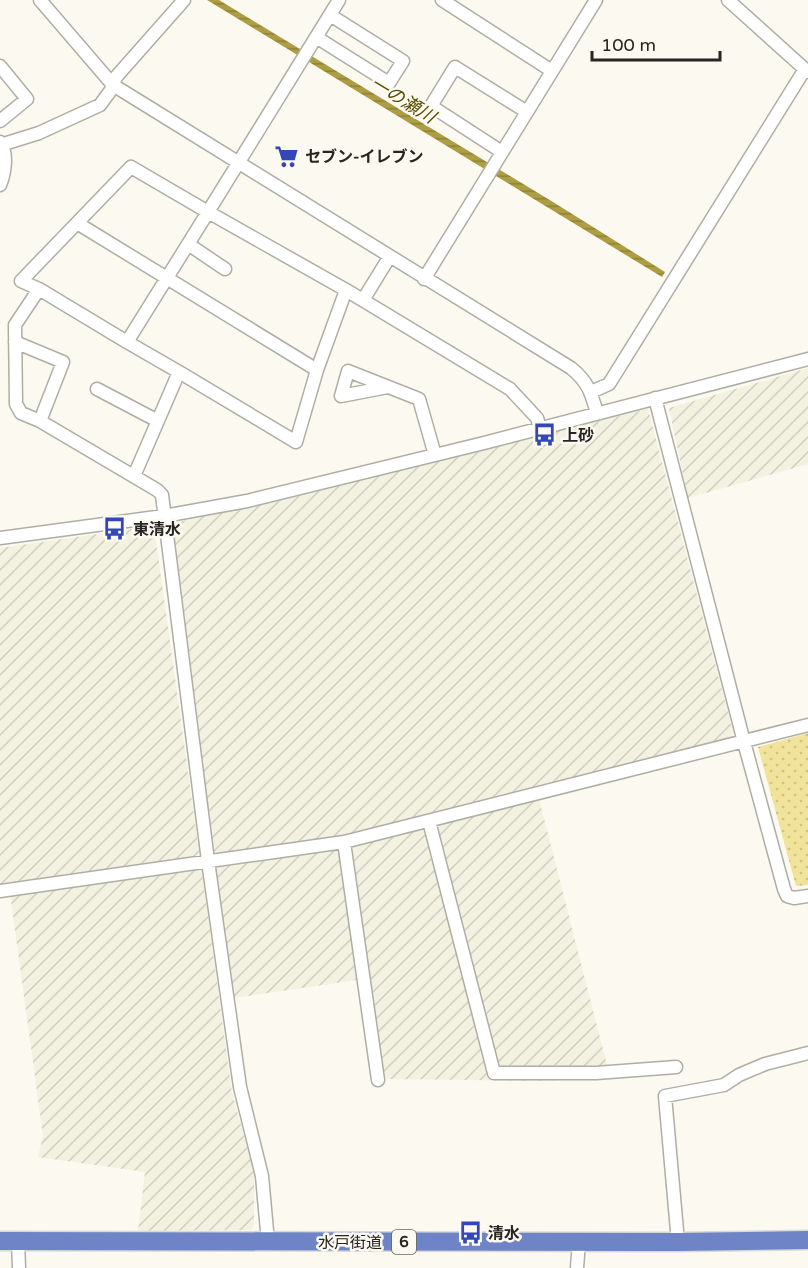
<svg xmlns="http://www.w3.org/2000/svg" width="808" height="1268" font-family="'Varela Round','Noto Sans JP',sans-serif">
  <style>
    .industrial { fill: url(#industrial-furrows) }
    .green { fill: url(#green-dots) }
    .water { fill: url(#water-rules) }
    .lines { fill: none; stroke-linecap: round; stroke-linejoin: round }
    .minor-casing { stroke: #afaea5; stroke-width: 15 }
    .highway-casing { stroke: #d8d8d7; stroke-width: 21 }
    .minor { stroke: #fff; stroke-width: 12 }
    .highway { stroke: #6f84c6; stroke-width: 18 }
    .labels { text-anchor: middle; stroke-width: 5; stroke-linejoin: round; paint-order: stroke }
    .shield { fill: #fbf9f0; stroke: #666560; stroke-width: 1.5 }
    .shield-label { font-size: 15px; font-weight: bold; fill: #262522 }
    .poi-label { font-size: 16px; font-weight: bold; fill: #262522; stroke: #fbf9f0; text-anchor: start }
    .street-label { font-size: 16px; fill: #262522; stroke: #fbf9f0 }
    .water-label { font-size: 18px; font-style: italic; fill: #574c00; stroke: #fbf9f0 }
  </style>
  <defs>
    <pattern id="industrial-furrows" width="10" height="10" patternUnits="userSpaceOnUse" patternTransform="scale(1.5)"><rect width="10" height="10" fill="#f3f1e0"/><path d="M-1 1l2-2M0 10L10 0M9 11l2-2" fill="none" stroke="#d0cec0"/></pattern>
    <pattern id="green-dots" width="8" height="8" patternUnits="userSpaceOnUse" patternTransform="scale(1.5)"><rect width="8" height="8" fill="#f1e49a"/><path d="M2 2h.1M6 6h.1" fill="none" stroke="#cec384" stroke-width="1.8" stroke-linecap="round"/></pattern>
    <pattern id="water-rules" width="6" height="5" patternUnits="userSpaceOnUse" patternTransform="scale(1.5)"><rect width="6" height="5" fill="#ae9e43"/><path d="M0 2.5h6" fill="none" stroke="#8d8138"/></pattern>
  </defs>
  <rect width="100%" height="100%" fill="#fbf9f0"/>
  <path class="industrial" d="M808 368V464L688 498 669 408Z
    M648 409 733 732 727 744 355 836 214 855 166 525Z
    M154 526 199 852 194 859 0 886V548Z
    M539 799 610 1077 543 1081 388 1079 381 1073 352 851 355 844Z
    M333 849 340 852 357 980 234 998 215 866Z
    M201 866 232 1093 254 1172V1225L251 1230 138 1231 145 1172 38 1157 43 1136 10 893Z"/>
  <path class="green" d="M808 733V885L796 886 758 747Z"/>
  <path class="water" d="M207 0H219L553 202 665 272 662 277Z"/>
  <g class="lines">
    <defs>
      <path id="minor" d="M40 0 113 85 571 368C588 382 591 392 597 413
        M339 0 208 212 346 290 510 389 537 418 540 428
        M442 0 552 71
        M728 0 808 72
        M316 37 389 83 403 61 330 15
        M0 66 27 99 0 121
        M0 142C8 153 5 173 0 185
        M3 146 7 143 39 133 100 105 111 90 116 77 184 0
        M502 152 431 106 455 67 527 112
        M77 223 317 370
        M188 244 225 269
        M424 279 596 0
        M39 289 21 281 131 167 208 212 127 342 179 372 134 476
        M363 300 390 256
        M15 342 63 362 40 421
        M127 342 39 289 15 325 16 404 21 413 40 421 157 490 162 495 208 861 240 1087 262 1176 268 1242
        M179 372 296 442 317 370 346 290
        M388 387 341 396 348 371 419 399 435 455
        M97 389 158 421
        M591 392 609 384 805 69
        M655 398 744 742 784 889 787 896 794 898 808 896
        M0 538 164 516 247 501 484 443 808 359
        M429 821 494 1073H596L676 1067
        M344 842 378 1080
        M0 891 344 842 808 725
        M18 1241 19 1268
        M678 1242 665 1096 724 1085 739 1075 765 1064 808 1053
        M577 1268 579 1242"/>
      <path id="highway" d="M0 1241 678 1242 808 1240"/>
    </defs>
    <use href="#minor" class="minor-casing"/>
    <use href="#highway" class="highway-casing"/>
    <use href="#minor" class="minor"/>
    <use href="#highway" class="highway"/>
  </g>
  <defs>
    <symbol id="supermarket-bare" viewBox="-9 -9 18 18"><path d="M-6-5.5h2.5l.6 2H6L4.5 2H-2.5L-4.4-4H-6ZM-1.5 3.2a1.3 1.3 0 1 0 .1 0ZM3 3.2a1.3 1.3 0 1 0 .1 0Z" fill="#3347b9" stroke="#fbf9f0" stroke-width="2.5" paint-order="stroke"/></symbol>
    <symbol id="bus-bare" viewBox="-9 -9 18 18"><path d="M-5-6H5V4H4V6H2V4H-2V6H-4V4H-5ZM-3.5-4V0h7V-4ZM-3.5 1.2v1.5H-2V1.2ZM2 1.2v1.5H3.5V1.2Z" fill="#3347b9" stroke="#fbf9f0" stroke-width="2.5" paint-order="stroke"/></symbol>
  </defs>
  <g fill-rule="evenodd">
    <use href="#supermarket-bare" x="270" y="140" width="33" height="33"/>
    <use href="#bus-bare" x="528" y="418" width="33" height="33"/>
    <use href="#bus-bare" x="98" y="512" width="33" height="33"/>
    <use href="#bus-bare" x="454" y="1216" width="33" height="33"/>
  </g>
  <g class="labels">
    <rect class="shield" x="392" y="1230" width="24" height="24" rx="4.5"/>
    <g class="shield-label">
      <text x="404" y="1247">6</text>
    </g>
    <g class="poi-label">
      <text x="305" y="162">セブン-イレブン</text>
      <text x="562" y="441">上砂</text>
      <text x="133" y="535">東清水</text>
      <text x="488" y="1239">清水</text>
    </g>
    <g class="street-label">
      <text x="350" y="1248">水戸街道</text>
    </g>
    <g class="water-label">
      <text transform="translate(403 100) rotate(31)" y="6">一の瀬川</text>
    </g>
  </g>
  <path d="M592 51v9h128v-9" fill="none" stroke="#262522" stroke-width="3"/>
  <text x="601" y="51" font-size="18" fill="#262522" stroke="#fbf9f0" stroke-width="4.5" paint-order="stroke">100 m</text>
</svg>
